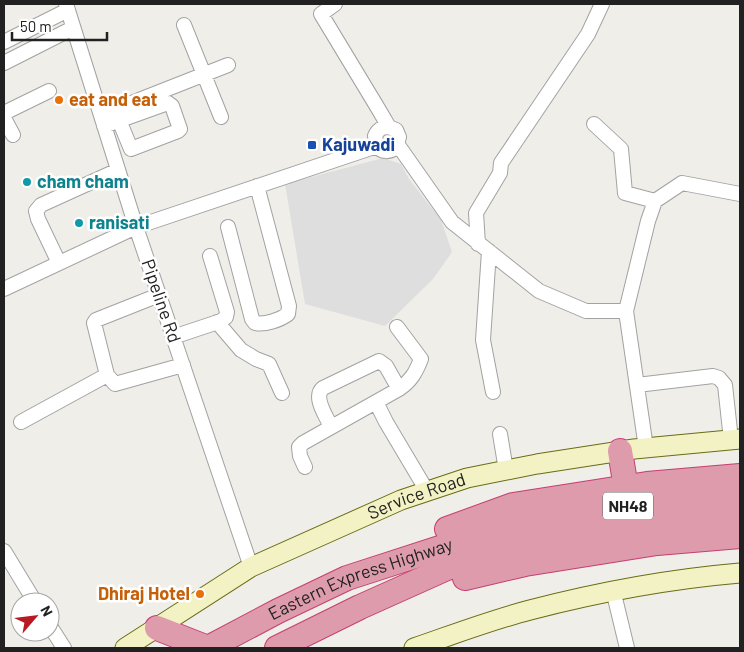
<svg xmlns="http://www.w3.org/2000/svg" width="744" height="652" font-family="Barlow,sans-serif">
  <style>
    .residential { fill: #dfdede }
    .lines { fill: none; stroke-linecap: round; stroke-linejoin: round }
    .street-casing { stroke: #a2a2a2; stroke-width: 16 }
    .secondary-casing { stroke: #686d13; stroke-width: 21 }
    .highway-casing { stroke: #c63e74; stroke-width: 26 }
    .street { stroke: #fff; stroke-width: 14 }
    .secondary { stroke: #f3f2c5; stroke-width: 19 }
    .highway { stroke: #dd9bab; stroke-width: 24 }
    .food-dot { fill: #e8710a; stroke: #fff; stroke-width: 2 }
    .transit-dot { fill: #1a4fb4; stroke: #fff; stroke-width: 2 }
    .culture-dot { fill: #0f9aa8; stroke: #fff; stroke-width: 2 }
    .labels { text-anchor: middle; stroke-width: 5; stroke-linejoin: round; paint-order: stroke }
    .shield { fill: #fff; stroke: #646464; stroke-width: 1 }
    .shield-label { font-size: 16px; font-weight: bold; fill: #212121 }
    .food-label { font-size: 18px; font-weight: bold; fill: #c56008; stroke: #fff; text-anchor: start }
    .transit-label { font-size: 18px; font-weight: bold; fill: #164399; stroke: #fff; text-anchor: start }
    .culture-label { font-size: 18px; font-weight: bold; fill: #0d838f; stroke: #fff; text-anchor: start }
    .street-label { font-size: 18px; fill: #212121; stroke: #fff }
  </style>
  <rect width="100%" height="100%" fill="#f0eee9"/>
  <path class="residential" d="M383 158 401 164 409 179 441 220 452 252 433 279 385 326 305 304 285 184Z"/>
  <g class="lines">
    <defs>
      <path id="street" d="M66 4 136 227 251 567
        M335 4 321 14 376 105 389 127 396 130 399 137 396 148C389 152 382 153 377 146L375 136C378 129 382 127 389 127
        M184 25 221 117
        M4 42 68 10
        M4 63 73 28
        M4 113 49 91
        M101 115 228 65
        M4 118 13 135
        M594 124 621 149 625 193 655 201
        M104 126 168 103 172 106 180 129 178 131 131 149 119 120
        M398 145 452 222 539 291 586 311H626
        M228 227 252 319 255 323C265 325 280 320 288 314L289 306 257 186
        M478 244 476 213 500 173 501 163 588 34 602 4
        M489 251 483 340 493 392
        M59 263 38 219 36 211 41 205 118 170
        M4 289 136 227 377 146
        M159 295 96 320 94 323 107 375 115 384 183 365
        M217 322 241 350 256 359 269 364 282 393
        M173 337 221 321 226 317 227 312 210 256
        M637 385 713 376 719 378 725 385 731 440
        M376 402 386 422 427 491
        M21 422 107 375
        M331 427C327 417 312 397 323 388L379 361 386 366 399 389
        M500 434 506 470
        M646 448 626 311 648 221 655 201 682 183 740 194
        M305 467 300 456 299 447 303 443 399 389C411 381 416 372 421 359L397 327
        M4 551 35 602
        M613 590 627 648
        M50 626 64 648"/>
      <g id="secondary">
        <path id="s1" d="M125 648 251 567 401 500 467 478 537 464 634 449 740 439"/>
        <path d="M414 648C452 635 491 620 530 610 599 592 670 579 740 573"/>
      </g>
      <g id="highway">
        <path d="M620 451 626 488"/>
        <path d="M447 529 513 505 647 484 740 476"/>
        <path d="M465 578 525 564 657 543 740 536"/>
        <path d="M157 628 208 648"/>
        <path id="s2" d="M208 648 278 611 347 578 517 523 650 503 740 495"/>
        <path d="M277 648 360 607 447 568 521 545 654 525 740 518"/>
      </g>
    </defs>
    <use href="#street" class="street-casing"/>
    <use href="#secondary" class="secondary-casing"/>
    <use href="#highway" class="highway-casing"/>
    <use href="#street" class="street"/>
    <use href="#secondary" class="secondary"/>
    <use href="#highway" class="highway"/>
  </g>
  <g class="food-dot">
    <circle cx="59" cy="100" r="5"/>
    <circle cx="200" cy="594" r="5"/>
  </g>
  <rect class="transit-dot" x="307" y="140" width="10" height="10" rx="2.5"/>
  <g class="culture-dot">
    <circle cx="27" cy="182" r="5"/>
    <circle cx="79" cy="223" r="5"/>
  </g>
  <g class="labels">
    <rect class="shield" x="603" y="492.5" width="50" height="27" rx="4"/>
    <g class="shield-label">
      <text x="628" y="512">NH48</text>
    </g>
    <g class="food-label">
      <text x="69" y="106">eat and eat</text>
      <text x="190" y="600" text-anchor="end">Dhiraj Hotel</text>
    </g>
    <g class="transit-label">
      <text x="322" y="151">Kajuwadi</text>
    </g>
    <g class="culture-label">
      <text x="37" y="188">cham cham</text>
      <text x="89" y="229">ranisati</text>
    </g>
    <g class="street-label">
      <text transform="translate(161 301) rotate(71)" y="6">Pipeline Rd</text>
      <text dy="6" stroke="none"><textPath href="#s1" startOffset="330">Service Road</textPath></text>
      <text dy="6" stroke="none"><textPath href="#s2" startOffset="168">Eastern Express Highway</textPath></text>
    </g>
  </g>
  <rect width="744" height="652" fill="none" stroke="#212121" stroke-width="10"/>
  <g transform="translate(35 617) rotate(62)"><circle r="24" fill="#ffffff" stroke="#a6a6a6"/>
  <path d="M0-4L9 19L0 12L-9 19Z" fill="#b91922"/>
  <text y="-8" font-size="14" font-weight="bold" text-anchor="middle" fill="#212121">N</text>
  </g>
  <path d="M12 32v8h95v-8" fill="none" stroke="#212121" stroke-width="2.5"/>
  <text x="20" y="32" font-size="15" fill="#212121" stroke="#ffffff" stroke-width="4" paint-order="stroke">50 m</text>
</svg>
